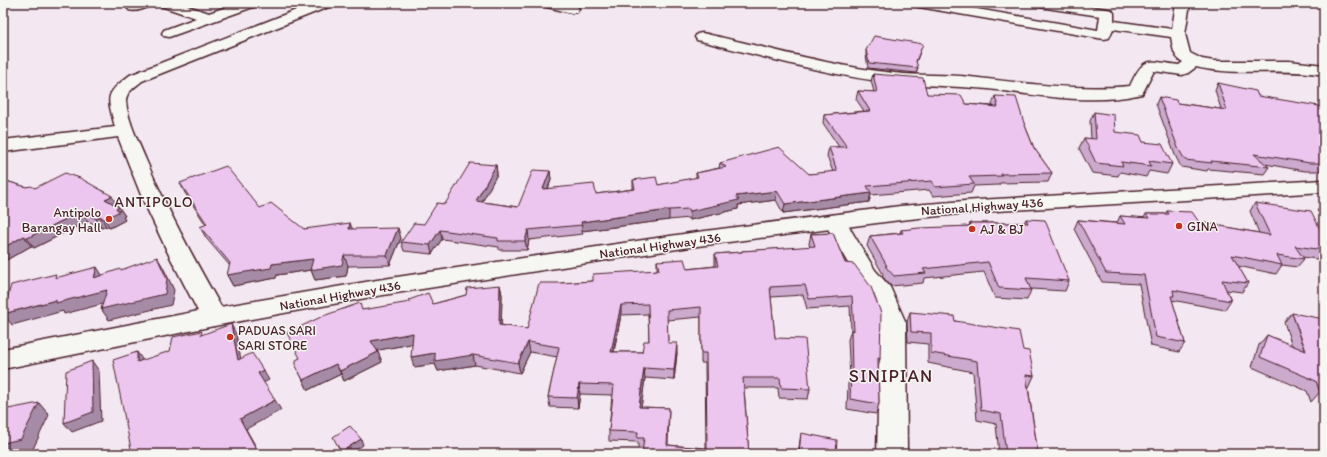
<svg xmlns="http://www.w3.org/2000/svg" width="1327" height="457" font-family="Itim,sans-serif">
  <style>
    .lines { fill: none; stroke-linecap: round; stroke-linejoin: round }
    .minor-casing { stroke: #4a1f2b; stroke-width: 3 }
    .major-casing { stroke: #4a1f2b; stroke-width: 3 }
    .minor { fill: #f6f6f2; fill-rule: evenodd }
    .major { fill: #f6f6f2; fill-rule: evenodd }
    .wall { fill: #ccaace; stroke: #4a1f2b; fill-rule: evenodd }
    .shaded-wall { fill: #a68ba7; stroke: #4a1f2b }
    .building { fill: #edc6ef; stroke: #4a1f2b; fill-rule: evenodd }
    .poi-dot { fill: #c8321e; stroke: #f6f6f2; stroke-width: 1.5 }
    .labels { text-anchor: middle; stroke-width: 3; stroke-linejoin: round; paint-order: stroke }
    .street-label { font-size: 13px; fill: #4a1f2b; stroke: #f6f6f2 }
    .poi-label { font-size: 13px; fill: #4a1f2b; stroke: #f6f6f2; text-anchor: start }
    .quarter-label { font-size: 15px; letter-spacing: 1px; fill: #4a1f2b; stroke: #f6f6f2 }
    .near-quarter-label { font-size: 18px; letter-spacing: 1px; fill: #4a1f2b; stroke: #f6f6f2 }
  </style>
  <rect width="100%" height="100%" fill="#f3e8f1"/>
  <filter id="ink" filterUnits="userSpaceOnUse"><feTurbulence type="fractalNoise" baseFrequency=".025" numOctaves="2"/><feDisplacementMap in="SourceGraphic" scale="8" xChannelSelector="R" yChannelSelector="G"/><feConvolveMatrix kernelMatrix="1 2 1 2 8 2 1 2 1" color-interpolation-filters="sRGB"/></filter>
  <g filter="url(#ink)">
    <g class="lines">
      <defs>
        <path id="minor" d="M132 3H152C147 9 136 12 129 10L127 7Z
          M159 3H179L209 13 238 3H258L256 6 169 37 164 36 162 33 164 30 196 18 161 6Z
          M314 3H333L331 6 142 81C135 87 125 93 126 102 128 121 139 143 146 160 169 214 197 265 227 317L223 323 214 326 205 323 201 317 168 253 143 200 118 137 3 152V140L115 127C107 96 104 95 130 75Z
          M541 3H564L577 6 579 9 577 12 572 13 543 6Z
          M912 3H943L1098 30 1100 16 1039 7 1034 6 1032 3H1067L1107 9 1112 10 1114 13V21L1172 29 1176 3H1190L1185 34 1190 53 1202 59 1214 61H1289L1324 65V75C1281 67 1238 77 1196 67L1188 73 1182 75 1154 71 1142 94C1092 106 1038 95 988 89 957 86 926 86 895 83 829 76 761 56 697 40L695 37 697 34 702 33C766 47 829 66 894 73 919 76 945 74 970 77 1023 83 1076 91 1130 86 1144 55 1148 61 1179 65L1183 62C1173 57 1173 47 1171 37L1113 29 1109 38 1104 39 919 7 914 6Z
          M835 215 843 217 875 270 890 287 906 323 907 454H877L880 323 870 296 859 282 824 222 827 217Z"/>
        <path id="major" d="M1324 180V192L978 212 900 220 690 247 377 296 214 326 3 369V349L214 308 377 280 690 233 900 206 978 200Z"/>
      </defs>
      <use href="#minor" class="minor-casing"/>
      <use href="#major" class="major-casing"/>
      <use href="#minor" class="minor"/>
      <use href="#major" class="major"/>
    </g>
    <path class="wall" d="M921 49 916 63 918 68 916 73 868 68 866 55V50Z
      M873 74 927 94 966 104 993 106 992 104 995 96 1024 123 1034 148 1052 173 1048 182 1000 183 999 185 974 186 971 193 933 196 929 190 871 195 869 202 783 213 776 200 738 205V209L690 220 689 218 669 220 582 231 583 234 529 240 527 250H499V247L442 239 432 254 404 251 401 242 424 224 445 204 496 165 497 174 482 202 518 207 550 171 551 180 548 189 596 194 633 189V180L658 185 696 178V173L719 168 720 163 809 174 833 172 827 156 829 147H839L823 123 824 115 864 111 856 99 858 91 874 92 871 81Z
      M1218 83 1258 96 1324 114V171H1305L1265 164 1269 167 1264 174 1208 169 1207 171 1181 167 1175 155 1156 104 1159 97 1177 103 1221 109 1215 90Z
      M1094 112 1115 132 1143 142 1172 164 1167 174 1149 171 1146 177 1120 172 1118 176 1092 173 1079 148 1084 138 1091 139 1090 121Z
      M3 180 26 187 35 188 117 205 125 216 123 217 125 220 110 228 106 226 102 228 88 221 34 248 31 246 3 262Z
      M180 183 260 208 304 229H352L401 238 390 265 348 266 346 276 315 280 311 270 277 275 276 278 233 286 227 275 230 266 206 238 200 227 206 225 185 193Z
      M1323 202H1324V217L1317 211Z
      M1255 203 1324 237V260L1302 257 1304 259 1297 267 1282 265 1276 274 1238 266 1248 283 1242 292 1226 290 1231 301 1225 310 1172 300 1185 343 1179 352 1151 346 1139 284 1102 282 1074 229 1078 220 1117 223 1120 216 1144 218 1146 214H1165L1167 211 1199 222 1259 233 1250 211Z
      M1026 219 1069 281 1065 291 1031 289V290L1027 300 995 298 984 272 924 278 923 283 891 286 882 276 883 274 867 246 870 236 900 233 901 230 969 226 970 223H1024Z
      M833 233 880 359 878 366 879 404 876 414 847 409 848 384 850 378 848 340 851 330 850 306 807 309 803 295 771 297 775 338 810 389 808 399 779 398 778 388H744L749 454 638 448V442L609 441V431L612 395 580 394 578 408 550 407 548 397 557 357 530 352 520 373 475 365 438 371 435 364 414 367 412 344 377 350 382 362 344 381 341 374 308 390 296 366 299 358 362 310 433 304 466 295 500 285 502 295 501 325 527 329 561 283 593 281 657 270V261L687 269 715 266V254L741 252 742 251 810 247 809 244 811 234ZM648 314 649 341 642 352H614L621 315ZM701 317V363H705L706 448 668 445 669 408 641 407 645 378 674 380 677 353 668 343 667 320Z
      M910 312 955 321 1023 350 1034 376 1029 387 1028 386 1038 454H999L996 424 977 420 973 372 928 363V344L908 342 907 322Z
      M1292 313 1320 392 1311 402 1307 391 1252 367 1259 345 1267 335 1292 346 1284 322Z
      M801 433 836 454H798Z"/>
    <path class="shaded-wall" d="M496 165 497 174 478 210 476 201Z
      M550 171 551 180 544 198 543 189Z
      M777 191 776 200 738 205V209L690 220V211L736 196Z
      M871 193 869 202 783 213 785 204Z
      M112 196 117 206 105 199Z
      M119 207 125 216 123 217 125 220 110 228 104 219 116 209Z
      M669 210V220L582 231 581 222Z
      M82 211 88 221 34 248 27 238Z
      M100 216 106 226 102 228 96 219Z
      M350 223 354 233 349 229Z
      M398 228 401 238 390 265 387 255Z
      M440 230 442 239 432 254 430 245Z
      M528 230 529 240 527 250 525 241Z
      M24 236 31 246 3 262V248Z
      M344 255 348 266 346 276 315 280 311 270 277 275 276 278 233 286 227 275 272 264Z
      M157 257 163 267 174 290 171 305 109 320 101 309Z
      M97 267 104 278H94Z
      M500 285 502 295 501 335 499 325Z
      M107 290 114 301 64 314 63 311 12 325 3 314 56 300Z
      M621 305V315L611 362V352Z
      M231 324 236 334 243 370 238 360Z
      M413 333 416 343 374 351 371 341Z
      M528 342 530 352 520 373 518 363Z
      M677 343V353L674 380V370Z
      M137 352 144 362H137Z
      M378 352 382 362 344 381 340 371Z
      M435 353 473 355 475 365 438 371 435 364 414 367 411 357Z
      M92 361 99 371 101 421 72 432 64 423Z
      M336 364 341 374 308 390 303 380Z
      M644 368 645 378 640 417 639 407Z
      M263 370 269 380 263 383 258 373Z
      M579 384 580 394 578 408 577 398Z
      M275 400 281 410 246 429 260 454H259L240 419Z
      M39 403 49 415 32 451 16 454H3V443Z
      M361 439 363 445 350 454H342L341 452Z"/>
    <path class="building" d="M874 36 923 44 916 61 918 68 869 63 866 50Z
      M873 74 923 78 927 94 961 95 966 104 998 107 995 96 1016 97 1024 123 1034 148 1052 173 1001 174 1002 176 969 177 974 184 935 187 932 181 867 186 871 193 785 204 777 191 736 196 739 200 690 211 689 209 669 210 581 222 582 225 528 230 525 241H498V238L440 230 430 245 401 242 414 223 424 224 437 203 445 204 470 163 496 165 476 201 518 207 533 170 550 171 543 189 594 184 596 194 635 189 633 180 656 177 658 185 698 177 696 173 726 167 720 163 779 147 809 174 837 171 829 147H847L824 115 870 111 858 91 877 92Z
      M1218 83 1256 91 1258 96 1319 106 1324 114V163H1310L1254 154 1269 167 1211 161 1212 163 1185 160 1178 148 1159 97 1176 100 1177 103 1227 110Z
      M1094 112 1114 115 1115 132 1140 135 1143 142 1162 144 1172 164 1149 161 1151 166 1121 162 1123 166 1096 163 1084 138 1096 139Z
      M226 166 260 208 271 203 304 229 350 223 349 229 398 228 387 255H344L342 265 310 270 313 259 272 264 271 268 227 275 230 263 200 227 207 224 180 183Z
      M65 173 80 178 112 196 105 199 119 207 116 209 120 211 104 219 100 216 96 219 82 211 27 238 24 236 3 248V180L26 187 31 186 35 188Z
      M1255 203 1311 211 1324 237V250L1295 246 1304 259 1277 255 1282 265 1232 255 1248 283 1222 280 1231 301 1173 290 1174 296H1171L1185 343 1156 337 1144 275 1106 273 1078 220 1125 224 1120 216 1149 218 1146 214H1169L1167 211 1192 212 1199 222 1270 235Z
      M1026 219 1045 220 1069 281 1026 278 1031 290 999 288 988 262 923 269 926 273 894 276 885 266H887L870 236 903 233 901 230 919 228 971 226 970 223H1028Z
      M833 233 845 263 854 264 871 287 881 313 880 359 878 358 879 404 850 399 851 374H852L851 330 854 331 852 296 809 299 805 285 770 287 775 338 805 339 810 389 781 388 780 378H743L749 454H642L644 438H637L638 432 609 431 614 385 579 384 577 398 548 397 559 347 528 342 518 363 473 355 435 361V353L411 357 413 333 371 341 378 352 340 371 336 364 303 380 296 366V360L300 358 287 333 323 316 360 303 362 310 410 302 409 300 428 293 433 304 466 295 467 288 500 285 499 325 527 329 539 283H561L593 281V274L659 270 657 261 684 259 687 269 718 266 715 254 742 252V251L815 246 811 234ZM648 304 649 341H644L642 352H611L621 305ZM701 307V353H706L707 449 667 445 669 408 639 407 644 368 674 370 677 343H668L667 310Z
      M157 257 167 279 165 294 101 309 107 290 56 303V300L3 314 11 285 56 274 55 278 97 267 94 278 120 269 121 270Z
      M910 312 954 316 955 321 1019 331 1023 350 1029 351 1034 376 1026 375 1038 454H1006L1001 414 981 410 977 361 931 353V333L911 332Z
      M1292 313 1324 319V370L1320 392 1316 381 1260 357 1267 335 1306 351Z
      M231 324 238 360 252 353 263 370 258 373 275 400 240 419 259 454H132L113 360 137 352V362L170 351 173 337 202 331 201 335Z
      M92 361 93 412 64 423 66 371Z
      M39 403 21 439 3 443V410Z
      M350 426 361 439 341 452 333 437Z
      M801 433 837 440 836 454H799Z"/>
  </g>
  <g class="poi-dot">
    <circle cx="109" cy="219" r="4"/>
    <circle cx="1179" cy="226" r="4"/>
    <circle cx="972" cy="229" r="4"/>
    <circle cx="230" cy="337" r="4"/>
  </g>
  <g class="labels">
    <g class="street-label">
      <text transform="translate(982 206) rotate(-4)" y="5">National Highway 436</text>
      <text transform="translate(660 245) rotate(-8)" y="5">National Highway 436</text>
      <text transform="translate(340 295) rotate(-10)" y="5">National Highway 436</text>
    </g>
    <g class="poi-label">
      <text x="101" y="217" text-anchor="end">Antipolo<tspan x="101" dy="15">Barangay Hall</tspan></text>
      <text x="1187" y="231">GINA</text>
      <text x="980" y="234">AJ &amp; BJ</text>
      <text x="238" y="335">PADUAS SARI<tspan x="238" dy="15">SARI STORE</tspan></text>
    </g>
    <g class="quarter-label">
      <text x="154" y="207">ANTIPOLO</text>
    </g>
    <g class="near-quarter-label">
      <text x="891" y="382">SINIPIAN</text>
    </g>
  </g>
  <rect width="1327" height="457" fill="none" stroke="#f6f6f2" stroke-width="16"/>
  <rect x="8" y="8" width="1311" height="441" fill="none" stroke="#4a1f2b" stroke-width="1.5" filter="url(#ink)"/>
</svg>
